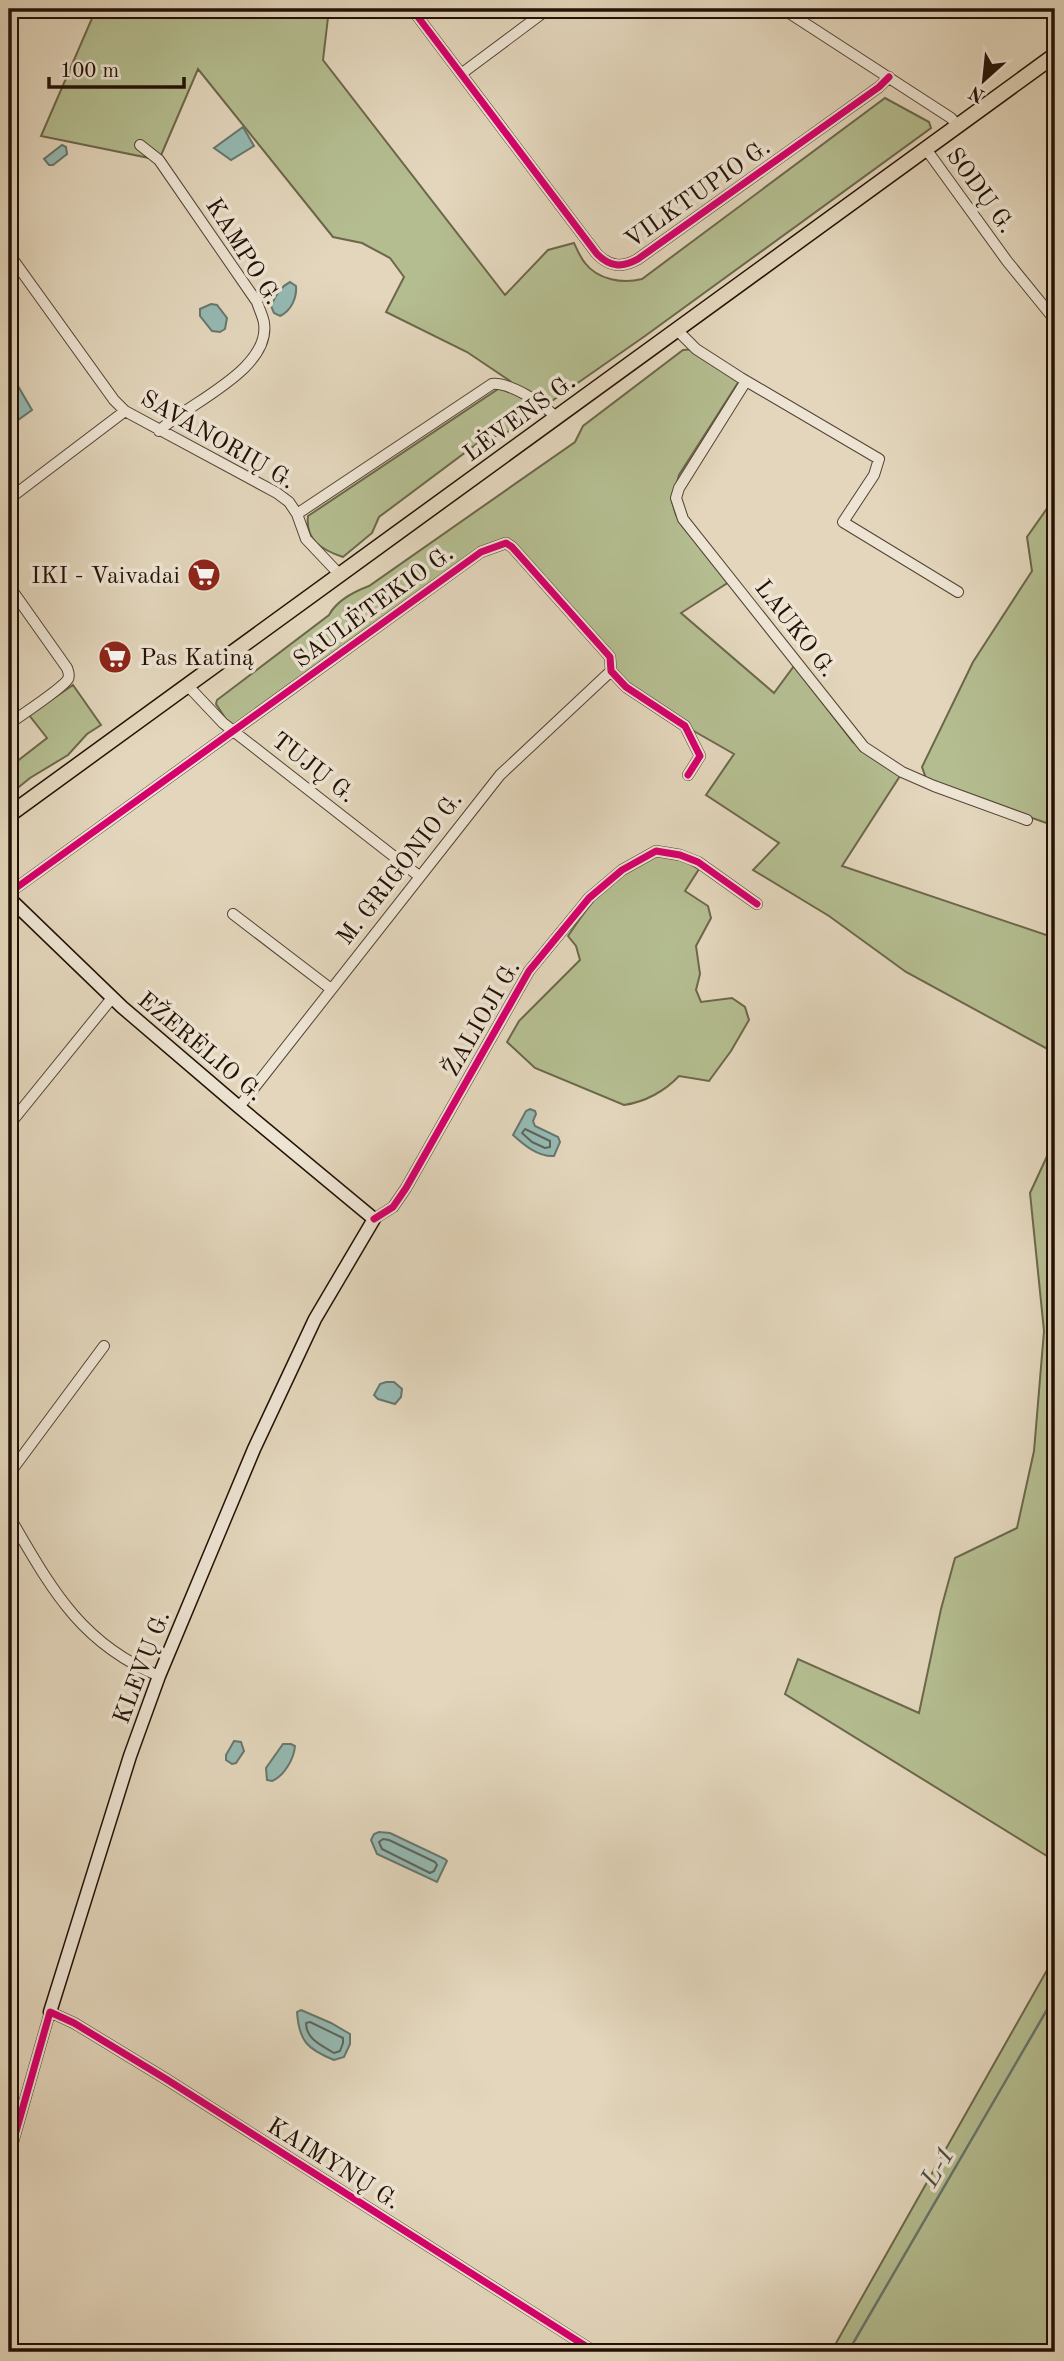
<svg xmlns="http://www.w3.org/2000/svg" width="1064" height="2361" font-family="'Old Standard TT',serif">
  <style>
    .green { fill: #b4bd90; stroke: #6c674a; stroke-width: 2 }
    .water { fill: #95b9b2; stroke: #67766d; stroke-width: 2 }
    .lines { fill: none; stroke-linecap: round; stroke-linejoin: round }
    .shore { stroke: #5c655c; stroke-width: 2 }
    .stream { stroke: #67766d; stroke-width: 2.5 }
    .street-casing { stroke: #534233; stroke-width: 12 }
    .secondary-casing { stroke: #231105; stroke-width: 15 }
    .primary-casing { stroke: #231105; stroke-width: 17 }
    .street { stroke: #ede4d3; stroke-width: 10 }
    .secondary { stroke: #ede4d3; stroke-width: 12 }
    .primary { stroke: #e3d6bc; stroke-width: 14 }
    .cycleway-casing { stroke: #ede4d3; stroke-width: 11 }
    .cycleway { stroke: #d6006c; stroke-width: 7 }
    .labels { text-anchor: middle; stroke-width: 7; stroke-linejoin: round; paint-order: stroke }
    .street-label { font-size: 24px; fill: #231105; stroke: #ede4d3 }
    .poi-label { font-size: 24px; fill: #231105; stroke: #ede4d3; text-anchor: end }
    .water-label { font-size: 26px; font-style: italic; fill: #4b4c42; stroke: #ede4d3 }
  </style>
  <rect width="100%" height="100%" fill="#e3d6bc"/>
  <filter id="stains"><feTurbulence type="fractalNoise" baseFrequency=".00286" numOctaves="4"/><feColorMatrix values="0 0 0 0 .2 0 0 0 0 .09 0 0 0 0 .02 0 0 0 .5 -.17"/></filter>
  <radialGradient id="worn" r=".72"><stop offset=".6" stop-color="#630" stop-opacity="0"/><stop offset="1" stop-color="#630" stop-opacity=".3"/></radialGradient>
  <path class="green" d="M96 9H329L323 60 505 295 548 250 574 243C577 249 580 257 585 263 598 280 623 284 642 279L885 98 929 122 931 128 645 336 506 433 482 440 379 517 372 533 343 557C322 550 305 540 308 516L510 381 467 352 386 312 404 277 390 258 362 243 333 237 198 69 159 160 41 136Z
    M696 349 741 378 679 475 672 501 676 515 729 582 681 613 774 693 794 666 853 742 900 776 842 866 1055 938V1053L906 972 829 916 753 870 779 843 706 795 734 754 685 726 611 671 610 657 513 548 497 545 233 730 216 704 217 700 329 615C337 600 353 592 369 586L575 442 583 426 683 350Z
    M1055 497V826L927 781 922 767 973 662 1032 571 1027 537Z
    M73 685 101 725 87 734 68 755 30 778 9 795V772L11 766 47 738 29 715Z
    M663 855 679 858 699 869 685 891 708 906 711 918 696 946 700 974 696 990 701 1002 732 998 745 1007 749 1020 731 1051 709 1081 679 1076C665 1091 645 1102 624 1105L535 1068 507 1042 519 1021 580 960 576 946 568 936C590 903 620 860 663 855Z
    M1055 1139V1861L785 1694 798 1659 919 1713 941 1609 955 1558 1017 1528 1034 1451 1044 1331 1030 1193Z
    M1055 1956V2352H831Z"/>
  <path class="water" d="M243 127 254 146 231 160 214 148Z
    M62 145 66 147 67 154 53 165H49L44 159Z
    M290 282 296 286C297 298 291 311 280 316L274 313 271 306C275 296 280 287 290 282Z
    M211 304 217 305 227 318 225 329 220 332 212 331 200 316V309Z
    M18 386 32 410 18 420 9 408V393Z
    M530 1109 535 1111 536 1114 533 1121 535 1126 558 1137 560 1142 554 1156C538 1157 524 1145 513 1135L526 1111Z
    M386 1382H394L402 1389 401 1397 395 1404 378 1399 374 1395 380 1384Z
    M234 1741 241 1742 244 1751 236 1763 232 1764 226 1760V1755Z
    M283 1744H291L295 1746C294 1759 284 1776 272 1781L267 1780 266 1768Z
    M379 1832 390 1833 445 1859 447 1861 437 1882 377 1854 371 1840 374 1834Z
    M301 2010 331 2023 350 2034V2044L344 2057 334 2060C307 2049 299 2041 297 2012Z"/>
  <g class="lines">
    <path class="shore" d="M525 1129 550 1141V1147L545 1148 532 1142 522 1133Z
      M383 1839 389 1840 435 1862 437 1865 434 1871 430 1873 382 1849 379 1842Z
      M310 2022 343 2038V2043L340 2051 334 2053C321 2045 306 2039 306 2023Z"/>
    <path class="stream" d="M848 2352 1055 1996"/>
    <defs>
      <path id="street" d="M783 9 951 118 958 126
        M415 13 597 254C610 267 622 268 638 259L879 87 889 77
        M461 74 548 9
        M140 145 159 160 257 302C259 309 263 316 264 323 271 370 188 403 159 431
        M926 149 1007 261 1055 320
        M9 254 114 400 125 411 277 493 289 502 297 514 492 384C509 382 545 404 556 418
        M677 330 696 349 741 378 879 459 874 475 843 522 958 592
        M746 381 679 488 676 498 683 519 864 747 902 772 934 786 1027 820
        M9 499 125 411
        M297 514 306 539 340 575
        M9 586 67 668C68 671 70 675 68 679 62 689 21 715 9 724
        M188 686 223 723 419 876
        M9 893 481 552 506 543 512 547 610 657 611 671 626 687 685 726 700 756 688 775
        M233 914 331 989
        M239 1107 500 775 611 671
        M9 1125 112 998
        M374 1219 393 1207 406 1188 529 971 589 898 622 870 656 851 680 855 698 862 757 904
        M9 1474 104 1346
        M9 1516C50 1586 79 1643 159 1676
        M9 2156 50 2012 74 2023 166 2079 595 2352"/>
      <path id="secondary" d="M9 898 122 1007 239 1107 374 1219 315 1319 254 1449 159 1676 130 1756 50 2012"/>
      <path id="primary" d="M9 815 1055 55"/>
    </defs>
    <use href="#street" class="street-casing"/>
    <use href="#secondary" class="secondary-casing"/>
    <use href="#primary" class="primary-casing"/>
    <use href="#street" class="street"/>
    <use href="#secondary" class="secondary"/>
    <use href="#primary" class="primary"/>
    <defs>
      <path id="cycleway" d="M415 13 597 254C610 267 622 268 638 259L879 87 889 77
        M9 893 481 552 506 543 512 547 610 657 611 671 626 687 685 726 700 756 688 775
        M374 1219 393 1207 406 1188 529 971 589 898 622 870 656 851 680 855 698 862 757 904
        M9 2156 50 2012 74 2023 166 2079 595 2352"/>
    </defs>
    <use href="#cycleway" class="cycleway-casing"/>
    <use href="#cycleway" class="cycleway"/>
  </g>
  <defs>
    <symbol id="supermarket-disc" viewBox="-11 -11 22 22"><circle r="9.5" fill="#8f2418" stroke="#ede4d3"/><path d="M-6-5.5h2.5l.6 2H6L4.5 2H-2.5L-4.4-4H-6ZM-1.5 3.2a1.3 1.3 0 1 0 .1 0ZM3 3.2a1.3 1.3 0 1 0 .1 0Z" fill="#fff"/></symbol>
  </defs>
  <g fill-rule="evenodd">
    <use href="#supermarket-disc" x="185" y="556" width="38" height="38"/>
    <use href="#supermarket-disc" x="96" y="638" width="38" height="38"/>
  </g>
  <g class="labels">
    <g class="street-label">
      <text transform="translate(981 190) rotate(54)" y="8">SODŲ G.</text>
      <text transform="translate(697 193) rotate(-35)" y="8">VILKTUPIO G.</text>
      <text transform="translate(244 251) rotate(58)" y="8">KAMPO G.</text>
      <text transform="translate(519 417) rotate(-36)" y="8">LĖVENS G.</text>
      <text transform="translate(218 439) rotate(30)" y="8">SAVANORIŲ G.</text>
      <text transform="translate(373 606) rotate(-36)" y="8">SAULĖTEKIO G.</text>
      <text transform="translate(796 628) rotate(52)" y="8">LAUKO G.</text>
      <text transform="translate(314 767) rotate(38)" y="8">TUJŲ G.</text>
      <text transform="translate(399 868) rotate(-52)" y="8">M. GRIGONIO G.</text>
      <text transform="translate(481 1018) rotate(-60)" y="8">ŽALIOJI G.</text>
      <text transform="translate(201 1046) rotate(40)" y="8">EŽERĖLIO G.</text>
      <text transform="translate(141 1667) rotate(-69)" y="8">KLEVŲ G.</text>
      <text transform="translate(334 2163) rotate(32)" y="8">KAIMYNŲ G.</text>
    </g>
    <g class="poi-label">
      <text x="180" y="583">IKI - Vaivadai</text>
      <text x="140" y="665" text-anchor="start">Pas Katiną</text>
    </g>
    <g class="water-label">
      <text transform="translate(937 2166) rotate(-60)" y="9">L-1</text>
    </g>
  </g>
  <rect width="1064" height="2361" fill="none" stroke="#e3d6bc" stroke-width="35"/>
  <rect x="10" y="10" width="1043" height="2340" fill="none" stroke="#231105" stroke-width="3.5"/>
  <rect x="18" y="18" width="1029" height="2326" fill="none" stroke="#231105" stroke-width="2"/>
  <g transform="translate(984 80) rotate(207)" stroke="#ede4d3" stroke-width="5" paint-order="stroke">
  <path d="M0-5L12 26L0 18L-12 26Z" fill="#231105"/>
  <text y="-10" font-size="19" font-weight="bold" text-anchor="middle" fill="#231105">N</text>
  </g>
  <path d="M49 77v10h135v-10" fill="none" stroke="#231105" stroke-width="3.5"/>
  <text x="60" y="77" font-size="21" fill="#231105" stroke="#ede4d3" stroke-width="5" paint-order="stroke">100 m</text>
  <rect width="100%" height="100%" filter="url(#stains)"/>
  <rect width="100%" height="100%" fill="url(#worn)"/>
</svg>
